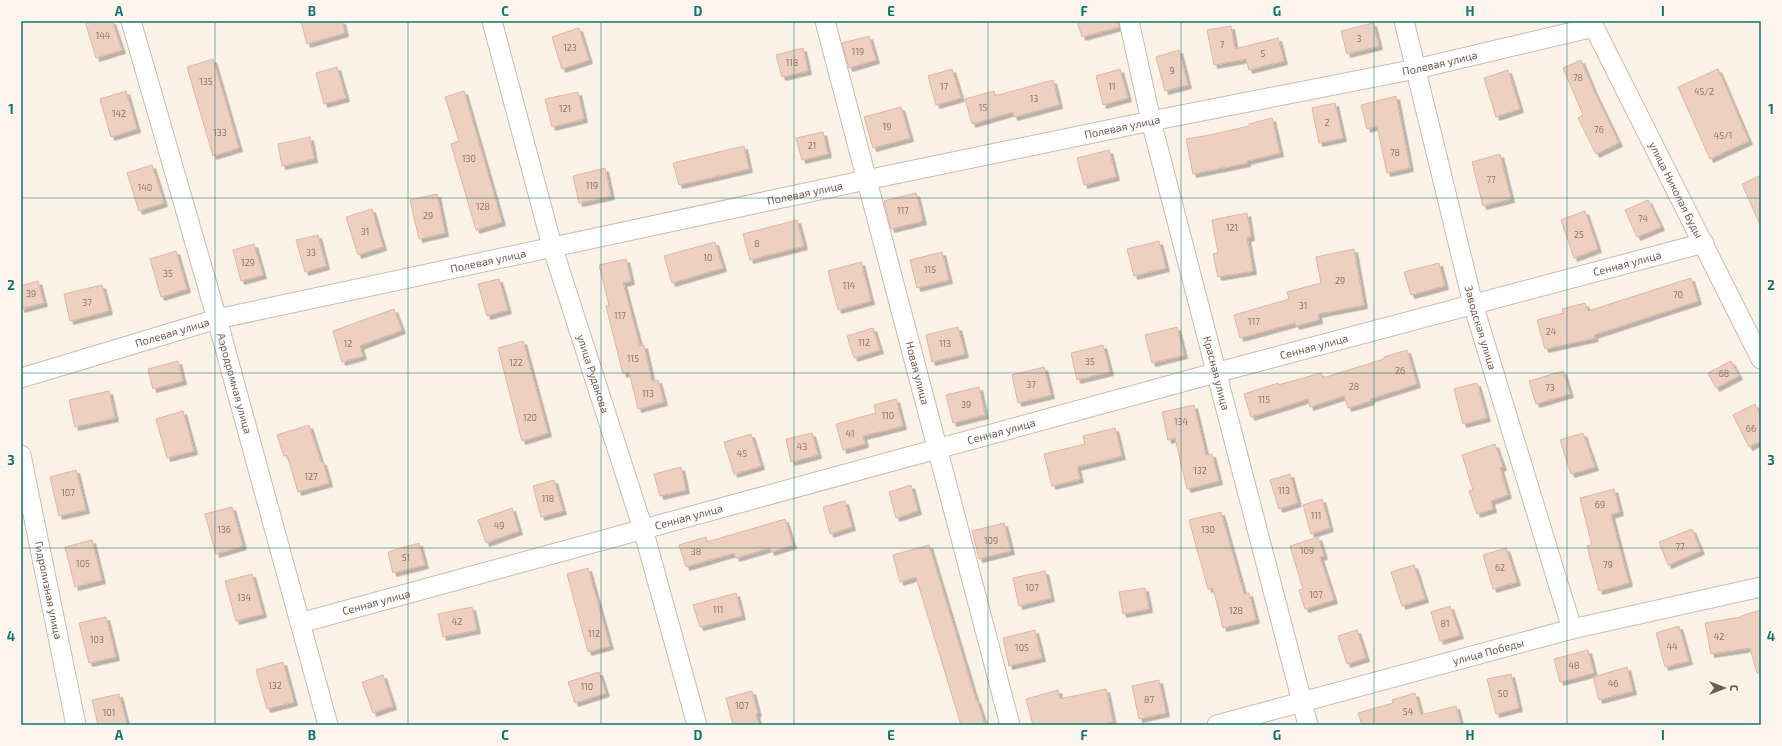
<svg xmlns="http://www.w3.org/2000/svg" width="1782" height="746" font-family="'Exo 2',sans-serif">
  <style>
    .building { fill: #eed0c1; stroke: #dfb5a3; filter: url(#shadow) }
    .lines { fill: none; stroke-linecap: round; stroke-linejoin: round }
    .minor-casing { stroke: #ccb9ae; stroke-width: 21 }
    .minor { stroke: #fff; stroke-width: 19 }
    .grid { fill: none; stroke: #0f766e; stroke-width: 1; stroke-opacity: 0.55 }
    .labels { text-anchor: middle; stroke-width: 4; stroke-linejoin: round; paint-order: stroke }
    .number-label { font-size: 9px; fill: #92766a }
    .street-label { font-size: 11px; fill: #73584d; stroke: #fef6ee }
    .neatline { fill: none; stroke: #0f766e; stroke-width: 1.5 }
    .grid-label { font-size: 13px; text-anchor: middle; font-weight: bold; fill: #0f766e }
  </style>
  <defs>
    <filter id="shadow"><feDropShadow dx="3.5" dy="3.5" stdDeviation="0" flood-color="#0004"/></filter>
  </defs>
  <rect width="100%" height="100%" fill="#fbf2e7"/>
  <path class="building" d="M85 21H112L122 50 96 58Z
    M301 21H342L345 33 307 44Z
    M1077 21H1118L1119 27 1082 37Z
    M1373 23 1379 46 1347 54 1341 31Z
    M1231 26 1235 49 1278 38 1284 61 1249 70 1246 59 1214 65 1207 30Z
    M579 28 589 60 562 69 552 37Z
    M869 36 876 60 849 68 842 43Z
    M803 48 808 71 782 77 776 55Z
    M1179 50 1188 85 1165 91 1156 57Z
    M213 59 239 148 213 156 187 67Z
    M1581 60 1593 89 1619 143 1596 154 1578 118 1583 115 1563 68Z
    M337 67 346 98 324 104 316 73Z
    M952 69 961 98 936 105 928 76Z
    M1120 69 1128 98 1103 105 1096 76Z
    M1718 69 1749 141 1710 159 1678 87Z
    M1508 70 1520 109 1496 117 1484 78Z
    M1053 80 1059 105 1014 117 1013 112 972 124 965 99 994 91 995 96Z
    M126 91 137 129 111 137 100 99Z
    M464 91 502 222 476 230 451 144 459 141 445 97Z
    M578 92 584 119 552 127 545 99Z
    M1396 96 1410 168 1387 173 1377 126 1367 129 1361 105Z
    M1335 103 1343 138 1319 143 1312 108Z
    M901 107 910 138 873 148 864 117Z
    M1272 118 1280 153 1247 161V163L1193 174 1186 139 1210 135 1249 126V124Z
    M823 132 828 154 802 160 796 138Z
    M310 137 314 159 282 166 278 144Z
    M744 146 749 169 679 185 673 163Z
    M1109 150 1116 177 1084 185 1077 158Z
    M1500 154 1511 199 1483 206 1472 162Z
    M152 165 164 203 139 211 127 173Z
    M605 168 611 196 579 203 573 176Z
    M1761 175V227L1742 184Z
    M916 193 923 221 891 229 884 201Z
    M437 194 445 233 419 239 410 200Z
    M1648 200 1661 227 1637 237 1625 210Z
    M372 209 383 247 358 255 346 217Z
    M1585 211 1598 249 1574 258 1561 220Z
    M1247 213 1251 237 1247 238 1253 271 1218 277 1213 254 1218 253 1212 220Z
    M797 220 804 246 750 260 743 234Z
    M318 235 326 266 305 272 296 240Z
    M1159 241 1166 268 1134 276 1127 249Z
    M715 242 723 268 672 283 664 256Z
    M254 244 263 275 241 281 233 250Z
    M1354 249 1364 305 1318 314 1319 320 1296 326 1295 323 1240 338 1234 315 1289 299 1287 292 1321 283 1316 257Z
    M176 251 187 289 161 297 150 259Z
    M942 252 949 280 917 288 910 260Z
    M626 259 631 281 623 283 640 346 644 345 652 381 658 380 664 402 638 409 629 372 623 374 606 306 609 305 599 265Z
    M861 262 871 301 838 310 828 271Z
    M1439 263 1445 286 1411 295 1404 272Z
    M1691 278 1698 301 1594 335 1595 338 1545 349 1537 320 1563 313 1562 309 1585 303 1588 311Z
    M499 279 508 310 487 316 478 284Z
    M38 281 44 303 21 309V286Z
    M102 285 109 311 70 321 64 294Z
    M394 309 402 330 360 346 363 356 342 362 333 331Z
    M958 327 965 354 932 362 926 335Z
    M1177 327 1184 355 1152 363 1145 335Z
    M873 328 880 350 854 358 847 336Z
    M523 341 548 433 522 441 498 348Z
    M1103 345 1110 372 1077 380 1071 353Z
    M1407 350 1417 384 1370 399 1371 401 1348 408 1344 396 1310 407 1308 399 1251 417 1244 394 1278 383V385L1321 373 1323 378 1384 359V357Z
    M178 361 183 381 153 389 148 369Z
    M1731 361 1739 376 1716 388 1708 373Z
    M1044 367 1051 395 1018 403 1012 375Z
    M1563 371 1570 394 1536 404 1529 381Z
    M1477 383 1487 418 1463 424 1454 389Z
    M979 387 985 415 953 423 946 395Z
    M109 391 115 418 75 427 69 400Z
    M896 399 903 426 863 436 865 444 843 450 836 424 876 413 874 405Z
    M1755 404 1761 417V441L1749 447 1733 415Z
    M1194 405 1206 455 1212 454 1219 481 1187 489 1175 438 1168 440 1162 412Z
    M183 411 194 451 167 458 156 419Z
    M309 425 321 462H323L329 483 298 492 287 455 284 456 277 435Z
    M1115 428 1122 456 1077 467 1080 479 1052 486 1044 454 1085 444 1083 436Z
    M812 433 818 455 791 462 786 439Z
    M1583 433 1595 467 1571 474 1560 440Z
    M751 434 761 466 734 474 724 442Z
    M1495 444 1503 467 1500 468 1508 495 1491 501 1493 509 1477 514 1469 491 1473 490 1462 455Z
    M681 467 686 490 660 496 654 474Z
    M76 470 86 510 59 516 50 477Z
    M1290 474 1298 503 1279 509 1270 480Z
    M554 480 563 511 541 517 533 486Z
    M911 485 918 511 896 518 889 492Z
    M1614 489 1620 512 1611 515 1629 583 1599 591 1587 546 1592 545 1580 498Z
    M1322 499 1330 528 1311 534 1303 505Z
    M845 501 852 527 830 534 823 507Z
    M232 507 243 546 216 554 205 514Z
    M512 508 519 531 486 543 478 520Z
    M1221 512 1244 594 1249 593 1256 620 1223 628 1213 588 1208 589 1189 520Z
    M785 519 793 545 771 552 770 548 736 558 734 553 686 567 679 545 706 537 707 542Z
    M1004 523 1011 551 979 559 972 531Z
    M1692 529 1701 551 1668 565 1659 542Z
    M1318 537 1324 556 1320 557 1334 600 1305 609 1299 590 1303 589 1290 546Z
    M92 540 102 580 75 587 65 547Z
    M419 543 425 565 393 573 388 552Z
    M929 545 976 700H977L985 725H961L916 577 900 582 893 555Z
    M1506 548 1517 582 1493 589 1483 555Z
    M1414 565 1425 599 1402 606 1391 572Z
    M588 568 610 646 588 652 567 574Z
    M1045 571 1051 598 1019 606 1013 578Z
    M252 574 263 614 236 621 225 581Z
    M1145 588 1149 609 1123 614 1119 592Z
    M736 593 742 616 700 627 693 605Z
    M1450 606 1460 635 1440 641 1431 612Z
    M472 607 477 630 443 637 438 614Z
    M1761 610V673H1757L1750 648 1711 654 1705 623 1741 617V616Z
    M106 617 116 657 89 663 79 623Z
    M1679 626 1689 661 1665 667 1656 633Z
    M1035 630 1042 658 1009 666 1003 638Z
    M1357 630 1366 658 1347 664 1338 636Z
    M1588 650 1594 673 1560 682 1554 659Z
    M283 662 294 702 267 709 256 670Z
    M1627 667 1633 691 1599 700 1593 677Z
    M599 672 606 693 575 703 568 682Z
    M1511 674 1519 708 1496 714 1487 679Z
    M383 675 393 706 373 713 362 682Z
    M1159 680 1166 713 1139 719 1132 686Z
    M1106 689 1113 722 1097 725H1033L1026 699 1058 690 1060 699Z
    M752 691 758 713 756 714 759 725H733L726 698Z
    M1415 693 1421 715 1456 706 1461 725H1362L1358 713 1393 703 1392 700Z
    M119 694 127 725H98L92 700Z"/>
  <g class="lines">
    <defs>
      <g id="minor">
        <path id="s1" d="M131 21 217 319 328 725"/>
        <path id="s2" d="M492 21 552 246 643 529 697 725"/>
        <path id="s3" d="M825 21 1010 725"/>
        <path id="s4" d="M1129 21 1151 121 1308 725"/>
        <path id="s5" d="M1404 21 1473 304 1572 629"/>
        <path id="s6" d="M1591 21 1761 359"/>
        <path id="s7" d="M21 378 217 319 866 180 1151 121 1416 69 1594 27"/>
        <path id="s8" d="M21 455 76 725"/>
        <path id="s9" d="M300 623 1215 373 1704 243"/>
        <path id="s10" d="M1217 725 1572 629 1761 587"/>
      </g>
    </defs>
    <use href="#minor" class="minor-casing"/>
    <use href="#minor" class="minor"/>
  </g>
  <path class="grid" d="M215 21V725M408 21V725M601 21V725M794 21V725M988 21V725M1181 21V725M1374 21V725M1567 21V725M21 198H1761M21 373H1761M21 548H1761"/>
  <g class="labels">
    <g class="number-label">
      <text x="103" y="39">144</text>
      <text x="1359" y="42">3</text>
      <text x="1222" y="48">7</text>
      <text x="570" y="51">123</text>
      <text x="858" y="55">119</text>
      <text x="1263" y="57">5</text>
      <text x="792" y="66">118</text>
      <text x="1172" y="74">9</text>
      <text x="1578" y="81">78</text>
      <text x="206" y="85">135</text>
      <text x="944" y="90">17</text>
      <text x="1112" y="90">11</text>
      <text x="1704" y="95">45/2</text>
      <text x="1034" y="102">13</text>
      <text x="983" y="111">15</text>
      <text x="565" y="112">121</text>
      <text x="119" y="117">142</text>
      <text x="1327" y="126">2</text>
      <text x="887" y="130">19</text>
      <text x="1599" y="133">76</text>
      <text x="220" y="136">133</text>
      <text x="1723" y="139">45/1</text>
      <text x="812" y="149">21</text>
      <text x="1395" y="156">78</text>
      <text x="469" y="162">130</text>
      <text x="1491" y="183">77</text>
      <text x="592" y="189">119</text>
      <text x="145" y="191">140</text>
      <text x="483" y="210">128</text>
      <text x="903" y="214">117</text>
      <text x="428" y="219">29</text>
      <text x="1643" y="222">74</text>
      <text x="1232" y="231">121</text>
      <text x="365" y="235">31</text>
      <text x="1579" y="238">25</text>
      <text x="757" y="247">8</text>
      <text x="311" y="256">33</text>
      <text x="708" y="261">10</text>
      <text x="248" y="266">129</text>
      <text x="930" y="273">115</text>
      <text x="168" y="277">35</text>
      <text x="1340" y="284">29</text>
      <text x="849" y="289">114</text>
      <text x="31" y="297">39</text>
      <text x="1678" y="298">70</text>
      <text x="87" y="306">37</text>
      <text x="1303" y="309">31</text>
      <text x="620" y="319">117</text>
      <text x="1254" y="325">117</text>
      <text x="1551" y="335">24</text>
      <text x="864" y="346">112</text>
      <text x="348" y="347">12</text>
      <text x="945" y="347">113</text>
      <text x="633" y="362">115</text>
      <text x="1090" y="365">35</text>
      <text x="516" y="366">122</text>
      <text x="1400" y="374">26</text>
      <text x="1724" y="377">68</text>
      <text x="1031" y="388">37</text>
      <text x="1354" y="390">28</text>
      <text x="1550" y="391">73</text>
      <text x="648" y="397">113</text>
      <text x="1264" y="403">115</text>
      <text x="966" y="408">39</text>
      <text x="888" y="419">110</text>
      <text x="530" y="421">120</text>
      <text x="1181" y="425">134</text>
      <text x="1751" y="432">66</text>
      <text x="850" y="437">41</text>
      <text x="802" y="450">43</text>
      <text x="742" y="457">45</text>
      <text x="1200" y="474">132</text>
      <text x="311" y="480">127</text>
      <text x="1284" y="494">113</text>
      <text x="68" y="496">107</text>
      <text x="548" y="502">118</text>
      <text x="1600" y="508">69</text>
      <text x="1316" y="519">111</text>
      <text x="499" y="529">49</text>
      <text x="224" y="533">136</text>
      <text x="1208" y="533">130</text>
      <text x="991" y="544">109</text>
      <text x="1680" y="550">77</text>
      <text x="1307" y="554">109</text>
      <text x="696" y="555">38</text>
      <text x="406" y="561">51</text>
      <text x="83" y="567">105</text>
      <text x="1608" y="568">79</text>
      <text x="1500" y="571">62</text>
      <text x="1032" y="591">107</text>
      <text x="1316" y="598">107</text>
      <text x="244" y="601">134</text>
      <text x="718" y="613">111</text>
      <text x="1236" y="614">128</text>
      <text x="457" y="625">42</text>
      <text x="1445" y="627">81</text>
      <text x="594" y="637">112</text>
      <text x="1719" y="640">42</text>
      <text x="97" y="643">103</text>
      <text x="1672" y="650">44</text>
      <text x="1022" y="651">105</text>
      <text x="1574" y="669">48</text>
      <text x="1613" y="687">46</text>
      <text x="275" y="689">132</text>
      <text x="587" y="690">110</text>
      <text x="1503" y="697">50</text>
      <text x="1149" y="703">87</text>
      <text x="742" y="709">107</text>
      <text x="1408" y="715">54</text>
      <text x="109" y="716">101</text>
    </g>
    <g class="street-label">
      <text dy="4" stroke="none"><textPath href="#s7" startOffset="1454">Полевая улица</textPath></text>
      <text dy="4" stroke="none"><textPath href="#s7" startOffset="1130">Полевая улица</textPath></text>
      <text dy="4" stroke="none"><textPath href="#s6" startOffset="189">улица Николая Буды</textPath></text>
      <text dy="4" stroke="none"><textPath href="#s7" startOffset="806">Полевая улица</textPath></text>
      <text dy="4" stroke="none"><textPath href="#s7" startOffset="482">Полевая улица</textPath></text>
      <text dy="4" stroke="none"><textPath href="#s9" startOffset="1375">Сенная улица</textPath></text>
      <text dy="4" stroke="none"><textPath href="#s5" startOffset="316">Заводская улица</textPath></text>
      <text dy="4" stroke="none"><textPath href="#s7" startOffset="158">Полевая улица</textPath></text>
      <text dy="4" stroke="none"><textPath href="#s9" startOffset="1051">Сенная улица</textPath></text>
      <text dy="4" stroke="none"><textPath href="#s2" startOffset="367">улица Рудакова</textPath></text>
      <text dy="4" stroke="none"><textPath href="#s3" startOffset="364">Новая улица</textPath></text>
      <text dy="4" stroke="none"><textPath href="#s4" startOffset="363">Красная улица</textPath></text>
      <text dy="4" stroke="none"><textPath href="#s1" startOffset="377">Аэродромная улица</textPath></text>
      <text dy="4" stroke="none"><textPath href="#s9" startOffset="727">Сенная улица</textPath></text>
      <text dy="4" stroke="none"><textPath href="#s9" startOffset="403">Сенная улица</textPath></text>
      <text dy="4" stroke="none"><textPath href="#s8" startOffset="138">Гидролизная улица</textPath></text>
      <text dy="4" stroke="none"><textPath href="#s9" startOffset="79">Сенная улица</textPath></text>
      <text dy="4" stroke="none"><textPath href="#s10" startOffset="281">улица Победы</textPath></text>
    </g>
  </g>
  <rect width="1782" height="746" fill="none" stroke="#fef6ee" stroke-width="44"/>
  <g transform="translate(1724 688) rotate(90)" stroke="#fef6ee" stroke-width="3" paint-order="stroke">
  <path d="M0-3L7 15L0 10L-7 15Z" fill="#73584d"/>
  <text y="-6" font-size="11" font-weight="bold" text-anchor="middle" fill="#73584d">С</text>
  </g>
  <rect x="22" y="22" width="1738" height="702" class="neatline"/>
  <g class="grid-label">
    <text x="119" y="16">A</text>
    <text x="312" y="16">B</text>
    <text x="505" y="16">C</text>
    <text x="698" y="16">D</text>
    <text x="891" y="16">E</text>
    <text x="1084" y="16">F</text>
    <text x="1277" y="16">G</text>
    <text x="1470" y="16">H</text>
    <text x="1663" y="16">I</text>
    <text x="11" y="114">1</text>
    <text x="1771" y="114">1</text>
    <text x="11" y="290">2</text>
    <text x="1771" y="290">2</text>
    <text x="11" y="465">3</text>
    <text x="1771" y="465">3</text>
    <text x="11" y="641">4</text>
    <text x="1771" y="641">4</text>
    <text x="119" y="740">A</text>
    <text x="312" y="740">B</text>
    <text x="505" y="740">C</text>
    <text x="698" y="740">D</text>
    <text x="891" y="740">E</text>
    <text x="1084" y="740">F</text>
    <text x="1277" y="740">G</text>
    <text x="1470" y="740">H</text>
    <text x="1663" y="740">I</text>
  </g>
</svg>
